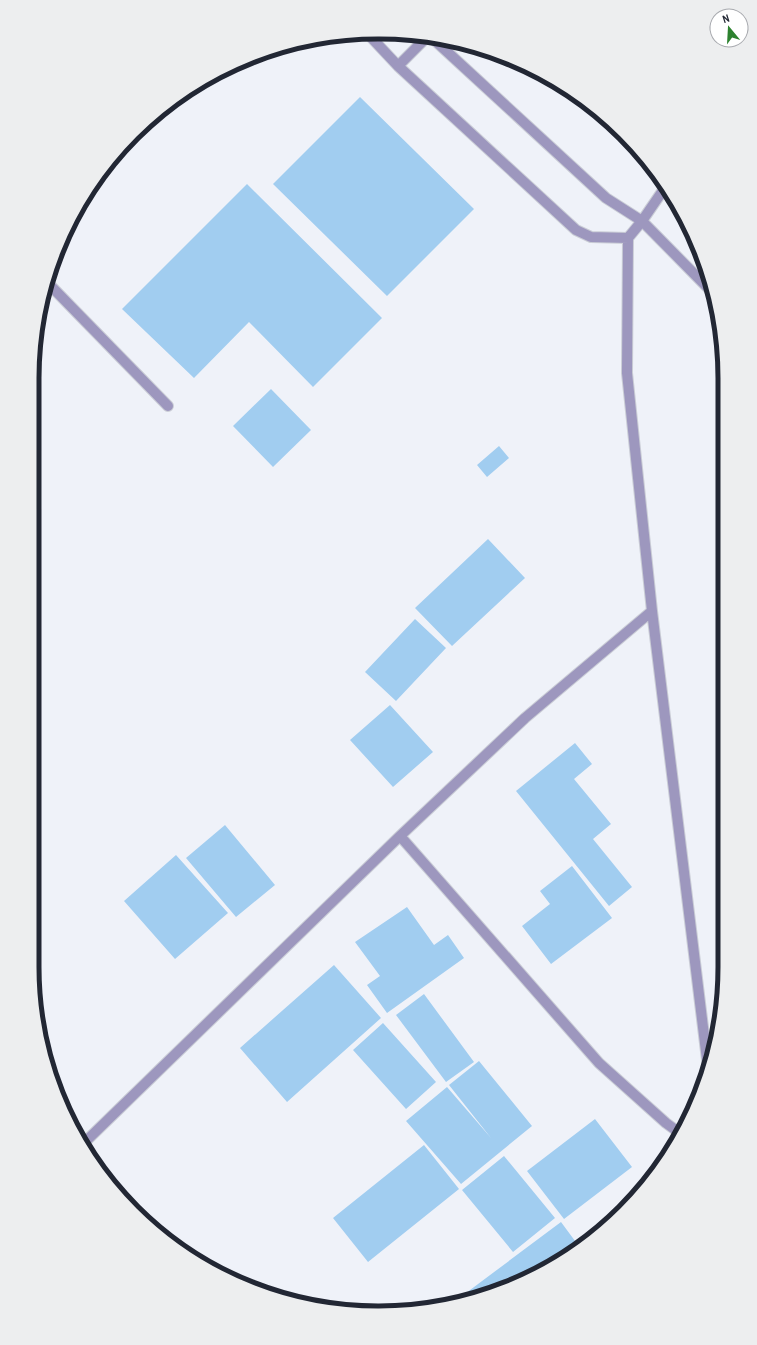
<svg xmlns="http://www.w3.org/2000/svg" width="757" height="1345" font-family="'Archivo Narrow',sans-serif">
  <style>
    .building { fill: #a1cdf0 }
    .lines { fill: none; stroke-linecap: round; stroke-linejoin: round }
    .minor-casing { stroke: #cacdd6; stroke-width: 12 }
    .minor { stroke: #9d97be; stroke-width: 10 }
    .rim { fill: none; stroke: #222734; stroke-width: 5 }
  </style>
  <rect width="100%" height="100%" fill="#eff2f9"/>
  <path class="building" d="M360 97 474 209 387 296 273 184Z
    M247 184 382 318 313 387 249 322 194 378 122 309Z
    M271 389 311 430 273 467 233 426Z
    M499 446 509 458 487 477 477 465Z
    M488 539 525 578 452 646 415 608Z
    M415 619 446 648 396 701 365 672Z
    M390 705 433 752 393 787 350 740Z
    M575 743 592 764 574 779 611 824 593 839 632 887 609 906 516 791Z
    M225 825 275 885 236 917 186 858Z
    M176 855 228 913 175 959 124 901Z
    M572 866 612 918 551 964 522 926 550 904 540 891Z
    M407 907 434 945 448 935 464 958 387 1013 367 985 380 976 355 942Z
    M334 965 381 1018 287 1102 240 1048Z
    M424 994 474 1062 446 1082 396 1015Z
    M383 1023 436 1082 406 1109 353 1050Z
    M479 1061 532 1126 461 1184 406 1121 447 1087 491 1138 449 1085Z
    M595 1119 632 1167 564 1219 527 1171Z
    M424 1145 459 1189 368 1262 333 1218Z
    M504 1156 555 1218 513 1252 462 1190Z
    M561 1222 578 1245 511 1287 458 1299Z"/>
  <g class="lines">
    <defs>
      <path id="minor" d="M367 33 398 66 576 230 591 237 628 238 642 221 666 186
        M430 36 606 198 642 221 712 292
        M398 66 428 36
        M628 238 627 373 652 611 708 1068
        M47 282 168 406
        M400 836 599 1063 666 1123 681 1134
        M85 1142 400 836 525 718 652 611"/>
    </defs>
    <use href="#minor" class="minor-casing"/>
    <use href="#minor" class="minor"/>
  </g>
  <path d="M0 0H757V1345H0ZM378 39H379A339 339 0 0 1 718 378V967A339 339 0 0 1 379 1306H378A339 339 0 0 1 39 967V378A339 339 0 0 1 378 39Z" fill="#edeeef" fill-rule="evenodd"/>
  <path class="rim" d="M378 39H379A339 339 0 0 1 718 378V967A339 339 0 0 1 379 1306H378A339 339 0 0 1 39 967V378A339 339 0 0 1 378 39Z"/>
  <g transform="translate(729 28) rotate(342)"><circle r="19" fill="#ffffff" stroke="#a7a9ae"/>
  <path d="M0-3L7 15L0 10L-7 15Z" fill="#2d822f"/>
  <text y="-6" font-size="11" font-weight="bold" text-anchor="middle" fill="#222734">N</text>
  </g>
</svg>
